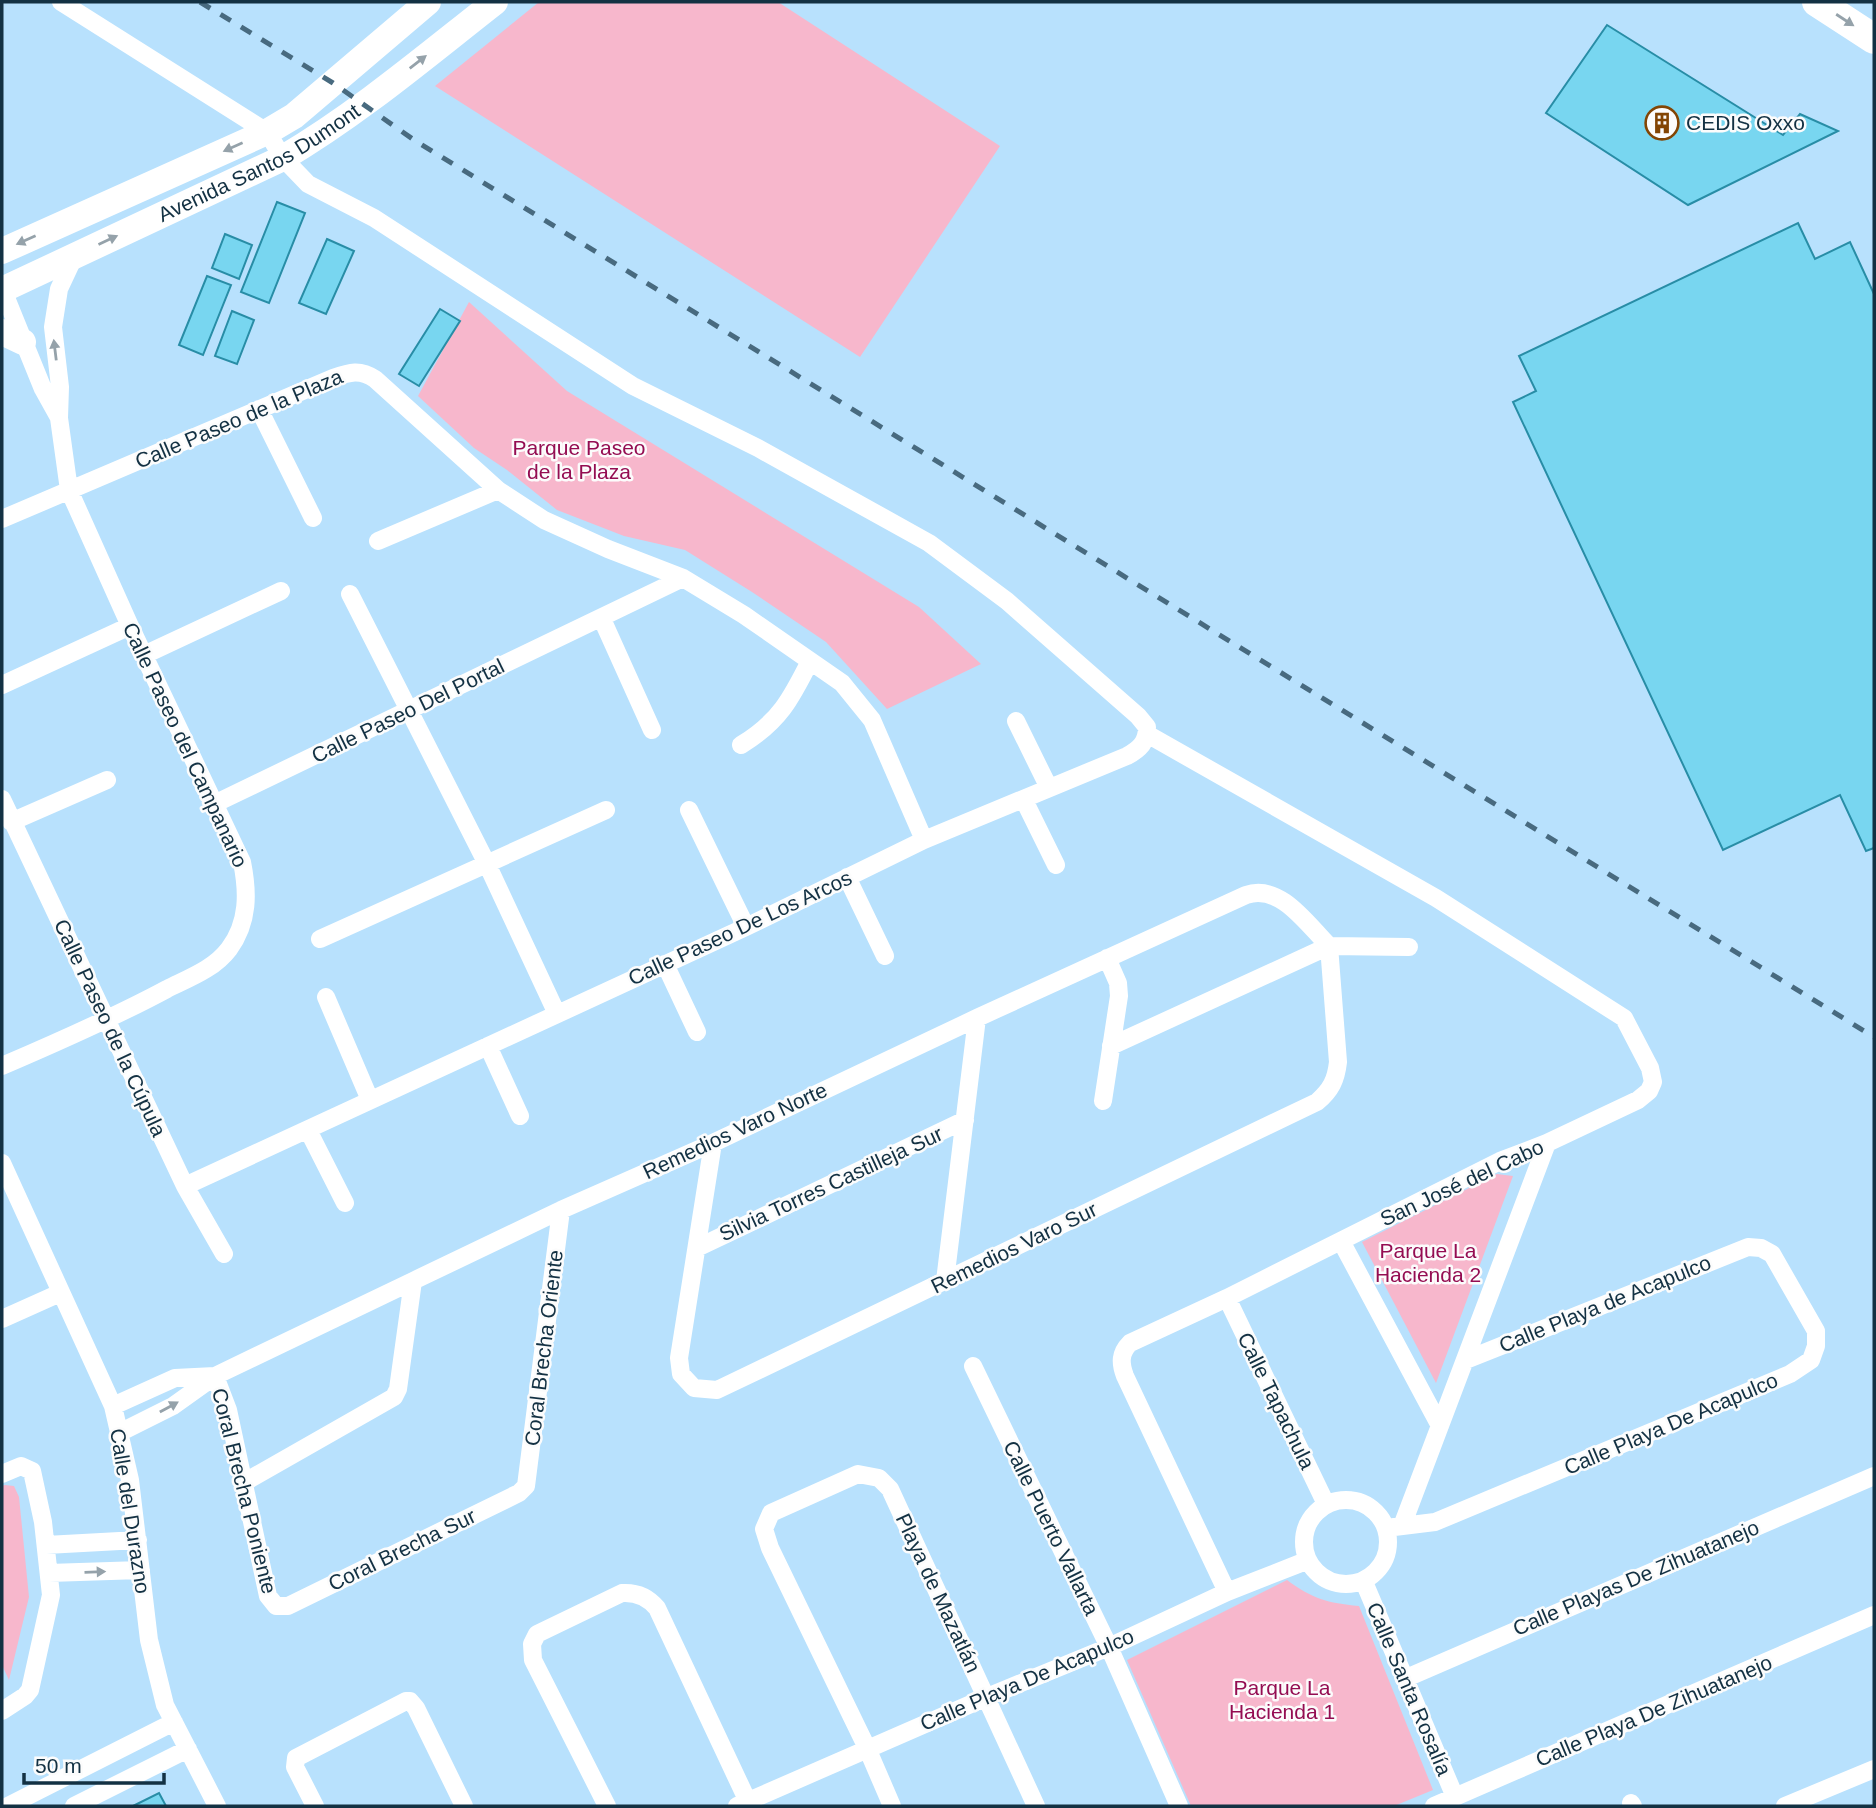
<svg xmlns="http://www.w3.org/2000/svg" width="1876" height="1808" font-family="Arial,sans-serif">
  <style>
    .green { fill: #f7b7cc }
    .building { fill: #78d6f0; stroke: #288da6; stroke-width: 2 }
    .lines { fill: none; stroke-linecap: round; stroke-linejoin: round }
    .street { stroke: #fff; stroke-width: 18 }
    .secondary { stroke: #fff; stroke-width: 26 }
    .primary { stroke: #fff; stroke-width: 30 }
    .rail { stroke: #486a7f; stroke-width: 5; stroke-dasharray: 12 12; stroke-linecap: butt }
    .oneway { fill: #95a2aa }
    .labels { text-anchor: middle; stroke-width: 5; stroke-linejoin: round; paint-order: stroke }
    .poi-label { font-size: 21px; fill: #133143; stroke: #fcfcfc; text-anchor: start }
    .street-label { font-size: 21px; fill: #133143; stroke: #fcfcfc }
    .park-label { font-size: 21px; fill: #940d52; stroke: #fcfcfc }
  </style>
  <rect width="100%" height="100%" fill="#b8e1fd"/>
  <path class="green" d="M539 2H778L1000 146 860 357 435 86Z
    M469 302 567 391 919 607 981 664 887 709 826 642 752 592 685 550 624 536 557 510 507 470 474 448 418 396Z
    M1497 1174 1513 1176 1436 1383 1362 1242Z
    M5 1485 14 1486 19 1497 29 1597 9 1680 2 1665V1486Z
    M1287 1580C1313 1599 1327 1603 1359 1606L1433 1790 1394 1806H1191L1127 1660Z"/>
  <path class="building" d="M1607 25 1783 135 1800 114 1838 131 1688 205 1546 113Z
    M277 202 305 213 269 303 241 292Z
    M1798 223 1815 259 1850 242 1874 294V848L1866 851 1840 795 1723 850 1513 402 1536 391 1519 356Z
    M225 234 252 245 239 279 212 268Z
    M327 239 354 251 326 314 299 303Z
    M207 276 231 285 203 355 179 345Z
    M440 309 460 321 419 386 399 374Z
    M232 311 254 320 237 364 215 356Z
    M159 1793 166 1806H133Z"/>
  <g class="lines">
    <path class="street" d="M61 2 267 132 283 158 308 184 374 218 633 386 758 448 929 543 1007 601 1138 716 1147 727C1147 742 1140 749 1127 756L924 840 746 927 185 1186
      M2 288 43 389 58 416
      M259 409 313 518
      M2 519 333 378C350 372 360 369 375 379L498 490 544 520 608 549 683 578 744 615 842 683 872 720 924 840
      M378 541 498 490
      M350 594 487 864 557 1014
      M602 619 652 730
      M144 655 281 591
      M2 685 130 626
      M1016 721 1049 788
      M1147 734 1436 898 1624 1018 1650 1068 1653 1082 1649 1091 1638 1100 1547 1143 1500 1161 1227 1298 1130 1343C1120 1353 1120 1363 1125 1376L1227 1592
      M741 745C779 722 791 699 810 661
      M2 799 185 1186 224 1254
      M1024 800 1056 865
      M214 804 683 578
      M689 810 746 927
      M11 822 107 780
      M847 877 885 956
      M320 939 606 810
      M665 964 697 1032
      M326 997 370 1100
      M488 1046 520 1116
      M1111 1046 1329 946 1409 947
      M2 1066C58 1042 113 1018 167 989 189 978 214 969 229 949 249 922 248 892 242 862L130 626 69 490 59 418 60 387 53 327 59 289 74 257
      M1103 1101 1119 996 1118 983 1107 958
      M308 1130 345 1203
      M2 1163 113 1406 130 1480 149 1640 165 1705 217 1806
      M1341 1241 1440 1426
      M697 1248 965 1120
      M945 1281 977 1018
      M1227 1298 1326 1504
      M2 1319 60 1293
      M973 1366 1109 1647 1179 1806
      M215 1376 228 1410 268 1596 276 1606H288L519 1493 526 1486 561 1210
      M113 1406 175 1378 215 1376
      M119 1433 173 1406 215 1376 413 1281 561 1210 713 1143 977 1018 1246 895C1280 883 1307 924 1329 946L1338 1062C1336 1080 1331 1090 1317 1102L717 1390 694 1388 681 1374 679 1358 713 1143
      M2 1474 21 1466 32 1471 43 1522 51 1595 30 1690 25 1696 2 1711
      M243 1483 394 1397 398 1389 413 1281
      M1304 1542a42 42 0 1 1 84 0a42 42 0 1 1-84 0Z
      M1402 1526 1547 1143
      M1386 1528 1435 1522 1790 1374 1811 1360 1816 1346V1331L1772 1254 1761 1248 1748 1247 1466 1360
      M46 1545 138 1540
      M49 1573 141 1570
      M1364 1582 1455 1797
      M1404 1679 1874 1476
      M1631 1803 1633 1806
      M8 1806 174 1722
      M74 1806 188 1749
      M315 1806 295 1767 296 1758 406 1701H410L416 1708 464 1806
      M607 1806 533 1660 532 1644 537 1634 622 1593C637 1592 648 1597 657 1608L750 1806
      M737 1806 987 1697 1109 1647 1227 1592 1306 1561
      M892 1806 867 1748 770 1548 764 1529 771 1513 858 1474 879 1478 890 1489 1036 1806
      M1434 1806 1874 1615
      M1785 1806 1874 1769"/>
    <g class="secondary">
      <path d="M2 251 267 132 294 116 428 2"/>
      <path id="s1" d="M2 290 283 158C359 113 426 56 495 2"/>
      <path d="M2 332 23 342"/>
    </g>
    <path class="primary" d="M1817 2 1874 39"/>
    <path class="rail" d="M200 2 333 83 414 140 1874 1037"/>
  </g>
  <defs><path id="oneway-solid" d="M-6-.8H1V-3.2L6.5 0L1 3.2V.8H-6Z" transform="scale(1.75)"/></defs>
  <g class="oneway">
    <use href="#oneway-solid" transform="translate(1845 20) rotate(33)"/>
    <use href="#oneway-solid" transform="translate(418 62) rotate(-38)"/>
    <use href="#oneway-solid" transform="translate(233 147) rotate(156)"/>
    <use href="#oneway-solid" transform="translate(26 240) rotate(156)"/>
    <use href="#oneway-solid" transform="translate(108 240) rotate(-25)"/>
    <use href="#oneway-solid" transform="translate(55 350) rotate(-97)"/>
    <use href="#oneway-solid" transform="translate(169 1407) rotate(-29)"/>
    <use href="#oneway-solid" transform="translate(95 1572) rotate(-2)"/>
  </g>
  <defs>
    <symbol id="building-ring" viewBox="-11 -11 22 22"><circle r="9.5" fill="#fcfcfc" stroke="#834504" stroke-width="1.5"/><path d="M-4-6H4V6H1V3H-1V6H-4ZM-2.5-4.3h1.7v1.8h-1.7ZM.8-4.3h1.7v1.8H.8ZM-2.5-1h1.7V.8h-1.7ZM.8-1h1.7V.8H.8Z" fill="#834504"/></symbol>
  </defs>
  <g fill-rule="evenodd">
    <use href="#building-ring" x="1643" y="104" width="38" height="38"/>
  </g>
  <g class="labels">
    <g class="poi-label">
      <text x="1686" y="130">CEDIS Oxxo</text>
    </g>
    <g class="street-label">
      <text dy="7" stroke="none"><textPath href="#s1" startOffset="287">Avenida Santos Dumont</textPath></text>
      <text transform="translate(239 419) rotate(-23)" y="7">Calle Paseo de la Plaza</text>
      <text transform="translate(408 711) rotate(-26)" y="7">Calle Paseo Del Portal</text>
      <text transform="translate(185 745) rotate(65)" y="7">Calle Paseo del Campanario</text>
      <text transform="translate(740 928) rotate(-25)" y="7">Calle Paseo De Los Arcos</text>
      <text transform="translate(110 1028) rotate(65)" y="7">Calle Paseo de la Cúpula</text>
      <text transform="translate(735 1131) rotate(-25)" y="7">Remedios Varo Norte</text>
      <text transform="translate(1462 1183) rotate(-25)" y="7">San José del Cabo</text>
      <text transform="translate(831 1184) rotate(-25)" y="7">Silvia Torres Castilleja Sur</text>
      <text transform="translate(1014 1248) rotate(-26)" y="7">Remedios Varo Sur</text>
      <text transform="translate(1605 1304) rotate(-22)" y="7">Calle Playa de Acapulco</text>
      <text transform="translate(544 1348) rotate(-83)" y="7">Coral Brecha Oriente</text>
      <text transform="translate(1276 1401) rotate(64)" y="7">Calle Tapachula</text>
      <text transform="translate(1671 1424) rotate(-23)" y="7">Calle Playa De Acapulco</text>
      <text transform="translate(244 1491) rotate(76)" y="7">Coral Brecha Poniente</text>
      <text transform="translate(130 1511) rotate(81)" y="7">Calle del Durazno</text>
      <text transform="translate(1051 1528) rotate(64)" y="7">Calle Puerto Vallarta</text>
      <text transform="translate(402 1550) rotate(-26)" y="7">Coral Brecha Sur</text>
      <text transform="translate(1636 1578) rotate(-23)" y="7">Calle Playas De Zihuatanejo</text>
      <text transform="translate(938 1593) rotate(65)" y="7">Playa de Mazatlán</text>
      <text transform="translate(1027 1680) rotate(-23)" y="7">Calle Playa De Acapulco</text>
      <text transform="translate(1409 1689) rotate(67)" y="7">Calle Santa Rosalía</text>
      <text transform="translate(1654 1711) rotate(-23)" y="7">Calle Playa De Zihuatanejo</text>
    </g>
    <g class="park-label">
      <text x="579" y="455">Parque Paseo<tspan x="579" dy="24">de la Plaza</tspan></text>
      <text x="1428" y="1258">Parque La<tspan x="1428" dy="24">Hacienda 2</tspan></text>
      <text x="1282" y="1695">Parque La<tspan x="1282" dy="24">Hacienda 1</tspan></text>
    </g>
  </g>
  <rect width="1876" height="1808" fill="none" stroke="#133143" stroke-width="7"/>
  <path d="M24 1773v10h140v-10" fill="none" stroke="#133143" stroke-width="3.5"/>
  <text x="35" y="1773" font-size="21" fill="#133143" stroke="#fcfcfc" stroke-width="5" paint-order="stroke">50 m</text>
</svg>
